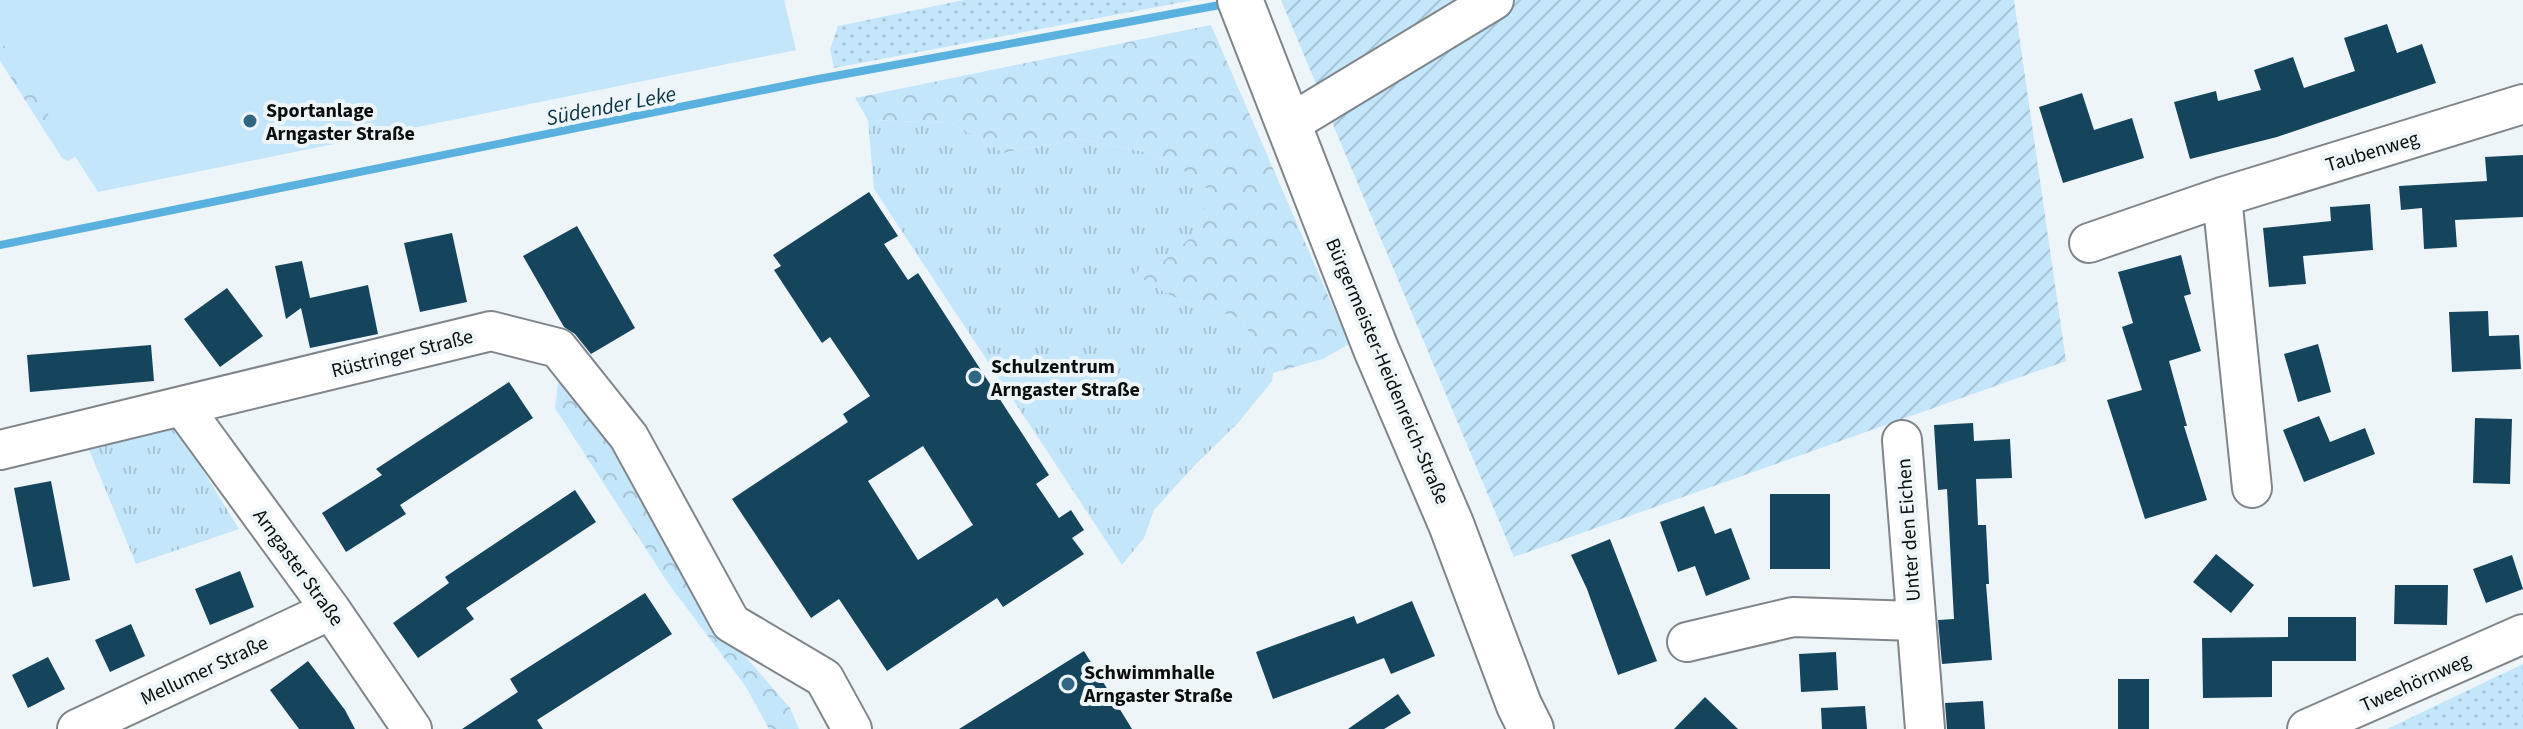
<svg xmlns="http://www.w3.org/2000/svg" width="2523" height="729" font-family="'Source Sans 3',sans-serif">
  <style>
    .grass { fill: url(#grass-dots) }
    .forest { fill: url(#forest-crowns) }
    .park { fill: url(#park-tufts) }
    .garden { fill: url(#garden-furrows) }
    .pitch { fill: #c4e6fa }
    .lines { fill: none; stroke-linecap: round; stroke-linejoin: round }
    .stream { stroke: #59b1df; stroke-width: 8 }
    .building { fill: #15455c; fill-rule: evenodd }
    .minor-casing { stroke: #7f858a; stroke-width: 42 }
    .major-casing { stroke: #7f858a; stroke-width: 48 }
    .minor { stroke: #fff; stroke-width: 38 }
    .major { stroke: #fff; stroke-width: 44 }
    .poi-dot { fill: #326783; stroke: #edf5f9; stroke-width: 3 }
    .labels { text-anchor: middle; stroke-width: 8; stroke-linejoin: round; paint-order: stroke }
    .poi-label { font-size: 20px; font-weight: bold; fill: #0b0d0f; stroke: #edf5f9; text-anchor: start }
    .street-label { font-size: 20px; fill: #0b0d0f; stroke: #edf5f9 }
    .water-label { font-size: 22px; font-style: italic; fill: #0a3245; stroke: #edf5f9 }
  </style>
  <defs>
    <pattern id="grass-dots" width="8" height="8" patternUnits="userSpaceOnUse" patternTransform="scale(2)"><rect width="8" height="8" fill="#c4e6fa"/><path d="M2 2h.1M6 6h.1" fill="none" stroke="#a7c4d5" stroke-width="1.8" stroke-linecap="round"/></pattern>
    <pattern id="forest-crowns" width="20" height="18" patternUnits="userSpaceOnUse" patternTransform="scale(2)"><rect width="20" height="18" fill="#c4e6fa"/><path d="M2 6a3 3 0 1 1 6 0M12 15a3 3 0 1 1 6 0" fill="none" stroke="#a7c4d5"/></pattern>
    <pattern id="park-tufts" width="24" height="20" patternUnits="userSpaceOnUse" patternTransform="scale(2)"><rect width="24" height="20" fill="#c4e6fa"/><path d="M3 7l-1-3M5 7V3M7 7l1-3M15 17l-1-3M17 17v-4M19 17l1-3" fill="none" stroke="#a7c4d5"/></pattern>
    <pattern id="garden-furrows" width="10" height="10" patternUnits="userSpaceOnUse" patternTransform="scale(2)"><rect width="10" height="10" fill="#c4e6fa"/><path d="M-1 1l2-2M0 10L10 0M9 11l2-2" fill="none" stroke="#a7c4d5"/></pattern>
  </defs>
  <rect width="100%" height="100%" fill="#edf5f9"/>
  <path class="grass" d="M964 0H1194L834 68 830 49 838 26Z
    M2523 664V729H2387Z"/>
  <path class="forest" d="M0 13 81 153 68 161 62 158 0 61Z
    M1211 25 1349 344 1323 359 1273 373 1241 319 1173 297 1136 275 1138 269 1163 262 1189 174 1150 153 1080 139 1004 153 952 123 868 120 855 98Z
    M558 383 580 388 732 641 790 708 799 729H769L746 687 668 583 555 408Z"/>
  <path class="park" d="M868 120 952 123 1004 153 1080 139 1150 153 1189 174 1210 191 1195 234 1163 262 1139 269 1136 275 1173 297 1241 319 1273 373 1272 381 1238 423 1195 465 1154 510 1144 538 1122 565 874 189Z
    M175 425 239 529 136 564 88 447Z"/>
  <path class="garden" d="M1281 0H2014L2066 361 1514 557Z"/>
  <path class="pitch" d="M0 0H784L796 50 98 192 0 39Z"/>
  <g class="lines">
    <path class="stream" d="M0 245 813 80 1220 5 1227 0"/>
  </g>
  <path class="building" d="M2387 24 2397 53 2422 44 2436 83 2277 137 2190 159 2174 102 2216 91 2218 101 2261 90 2254 70 2293 57 2304 88 2355 71 2344 38Z
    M2082 93 2094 130 2132 118 2144 158 2063 183 2039 107Z
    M2523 155V217L2455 220 2457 247 2424 249 2422 208 2401 210 2399 186 2487 181 2485 157Z
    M869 192 898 236 884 244 908 280 918 273 1049 475 1036 484 1059 518 1071 510 1084 530 1072 538 1084 554 1003 607 997 598 887 671 839 599 811 618 732 499 848 422 843 414 870 396 830 337 822 343 774 270 781 266 773 255ZM923 446 973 525 918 560 868 481Z
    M2370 204 2373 250 2303 256 2306 284 2269 287 2263 228 2331 221 2330 207Z
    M577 226 635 328 591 354 575 334 564 327 523 256Z
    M452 233 467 302 420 312 404 243Z
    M2181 255 2191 294 2184 296 2201 351 2169 361 2187 426H2184L2207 500 2145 519 2107 400 2142 390 2122 327 2133 323 2118 272Z
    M302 261 310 298 368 285 378 334 310 348 301 308 286 319 275 266Z
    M227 288 263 336 220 367 184 319Z
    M2488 311 2489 336 2519 335 2521 369 2452 372 2449 312Z
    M2318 344 2331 392 2298 402 2284 354Z
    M151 345 154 381 30 392 27 355Z
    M509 382 533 418 400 505 406 514 346 552 322 513 382 475 376 469Z
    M2319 416 2330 442 2365 428 2375 454 2304 482 2283 430Z
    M2475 418 2512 419 2510 484 2473 483Z
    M1973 423 1974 441 2010 439 2012 478 1976 479 1978 525H1986L1989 584H1986L1992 660 1942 664 1938 620 1954 619 1947 489 1938 490 1934 425Z
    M51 481 70 580 33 587 14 488Z
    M575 490 596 522 466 608 474 619 418 658 393 623 449 583 445 577Z
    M1770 494H1830V569H1770Z
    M1704 506 1715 534 1731 528 1750 579 1706 596 1695 566 1678 572 1660 522Z
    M1610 539 1657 661 1618 675 1587 589 1571 555Z
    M2216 554 2254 585 2231 613 2193 582Z
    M2512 555 2523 589 2486 603 2473 569Z
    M240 571 254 607 210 625 195 589Z
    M2395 585H2448L2447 625 2394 624Z
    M645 593 672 634 537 720 543 729H462L518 692 510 679Z
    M1412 601 1435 656 1391 674 1384 658 1273 699 1256 652 1354 616 1357 624Z
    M2288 617H2356V661H2272V697L2203 698 2202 638 2288 637Z
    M131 624 145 656 110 672 95 640Z
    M1084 651 1132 729H959Z
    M1836 652 1838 690 1801 692 1799 654Z
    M48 657 65 689 28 708 12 675Z
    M308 661 345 710 355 729H299L270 690Z
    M2118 679H2149V729H2118Z
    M1398 694 1411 713 1384 729H1348Z
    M1705 697 1738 729H1674Z
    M1983 701 1985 729H1947L1945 703Z
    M1865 706 1867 729H1822L1821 708Z"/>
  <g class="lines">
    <defs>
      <path id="minor" d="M1287 122 1306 114 1494 0
        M2222 197 2252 488
        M2089 243 2222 197 2523 104
        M183 407 331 610 412 729
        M1902 440 1925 729
        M0 450 491 331 558 348 629 437 731 623 824 678 852 729
        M1687 642 1793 617 1915 621
        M77 729 331 610
        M2307 729 2523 634"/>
      <path id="major" d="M1240 0 1376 349 1451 524 1519 705 1531 729"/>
    </defs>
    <use href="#minor" class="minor-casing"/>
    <use href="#major" class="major-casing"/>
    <use href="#minor" class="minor"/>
    <use href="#major" class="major"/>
  </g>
  <g class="poi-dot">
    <circle cx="250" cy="121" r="8"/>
    <circle cx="975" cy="377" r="8"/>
    <circle cx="1068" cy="684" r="8"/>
  </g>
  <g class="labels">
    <g class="poi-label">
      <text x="266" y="117">Sportanlage<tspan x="266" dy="23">Arngaster Straße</tspan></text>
      <text x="991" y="373">Schulzentrum<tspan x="991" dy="23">Arngaster Straße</tspan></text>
      <text x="1084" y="679">Schwimmhalle<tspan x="1084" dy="23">Arngaster Straße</tspan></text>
    </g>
    <g class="street-label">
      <text transform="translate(2372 151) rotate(-17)" y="7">Taubenweg</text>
      <text transform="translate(402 353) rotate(-14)" y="7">Rüstringer Straße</text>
      <text transform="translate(1388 371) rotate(67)" y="7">Bürgermeister-Heidenreich-Straße</text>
      <text transform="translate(1908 530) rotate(-94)" y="7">Unter den Eichen</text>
      <text transform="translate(299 567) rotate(54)" y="7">Arngaster Straße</text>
      <text transform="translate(204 670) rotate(-25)" y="7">Mellumer Straße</text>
      <text transform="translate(2415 682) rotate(-24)" y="7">Tweehörnweg</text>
    </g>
    <g class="water-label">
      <text transform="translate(611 105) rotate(-11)" y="8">Südender Leke</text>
    </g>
  </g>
</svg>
